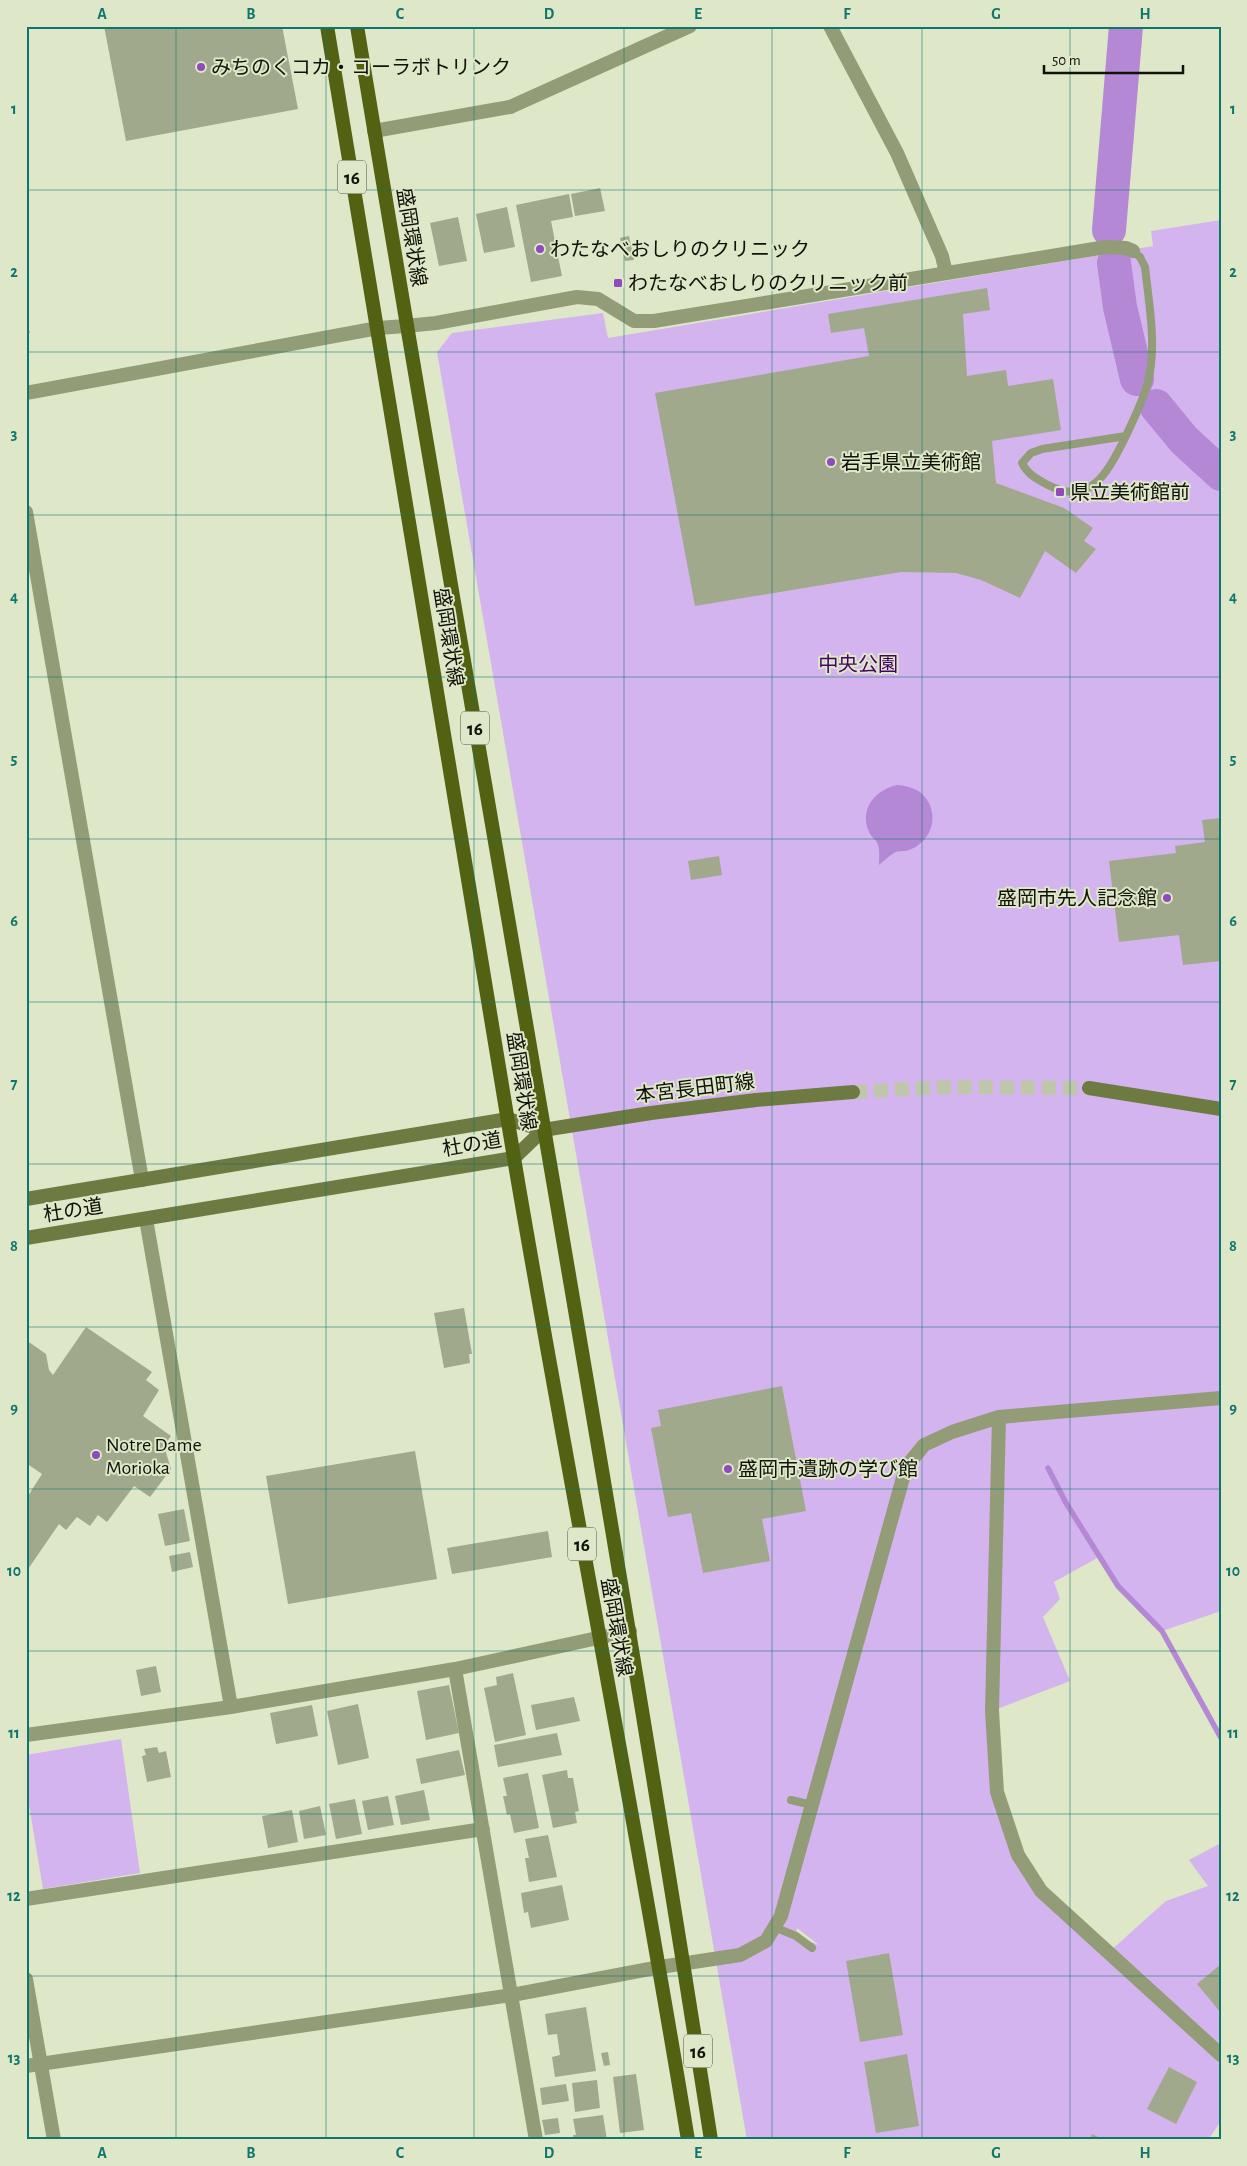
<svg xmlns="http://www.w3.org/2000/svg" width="1247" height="2166" font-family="'Alegreya Sans','Noto Sans JP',sans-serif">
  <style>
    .green { fill: #d4b4ee; fill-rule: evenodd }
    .water { fill: #b488d5 }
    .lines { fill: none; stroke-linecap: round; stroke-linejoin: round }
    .stream { stroke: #b488d5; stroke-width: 5.5 }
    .river { stroke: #b488d5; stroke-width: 34 }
    .building { fill: #a1a98c }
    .secondary-tunnel { stroke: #bfc7ab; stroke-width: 14; stroke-dasharray: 14 7; stroke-linecap: butt }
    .service { stroke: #929c77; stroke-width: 8 }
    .minor { stroke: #929c77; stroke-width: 14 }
    .tertiary { stroke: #929c77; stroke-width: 14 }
    .secondary { stroke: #6d7a41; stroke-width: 14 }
    .primary { stroke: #526112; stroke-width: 14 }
    .grid { fill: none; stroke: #0f766e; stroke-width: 1; stroke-opacity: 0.55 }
    .poi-dot { fill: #904abd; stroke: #dee7c8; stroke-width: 2 }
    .labels { text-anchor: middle; stroke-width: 4; stroke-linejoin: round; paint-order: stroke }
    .shield { fill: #dee7c8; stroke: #4d5242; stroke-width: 1 }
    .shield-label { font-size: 19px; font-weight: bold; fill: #0f1208 }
    .poi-label { font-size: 20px; fill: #0f1208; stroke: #dee7c8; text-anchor: start }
    .street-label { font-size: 20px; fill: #0f1208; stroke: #dee7c8 }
    .park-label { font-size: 20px; fill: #450465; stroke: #dee7c8 }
    .neatline { fill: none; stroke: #0f766e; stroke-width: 2 }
    .grid-label { font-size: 16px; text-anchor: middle; font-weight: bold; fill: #0f766e }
  </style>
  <rect width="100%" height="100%" fill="#dee7c8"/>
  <path class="green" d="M1221 220V1611L1162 1631 1118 1586 1099 1557 1054 1582 1060 1599 1043 1617 1070 1681 992 1711 997 1792 1041 1891 1109 1952 1166 1901 1208 1886 1189 1860 1221 1843V2121L1208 2140H747L437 352 452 333 603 313 608 338 1153 246 1151 231ZM797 1928 819 1945 796 1936Z
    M121 1739 140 1873 43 1889 26 1787V1755Z"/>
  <path class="water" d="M897 785C911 786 922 790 929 803 938 821 929 843 909 850 905 852 899 850 894 853 889 856 884 861 879 865 879 859 880 851 878 845 877 840 871 837 869 832 859 809 875 790 897 785Z"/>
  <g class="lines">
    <path class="stream" d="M1048 1468 1066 1503 1118 1586 1162 1631 1221 1738"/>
    <path class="river" d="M1109 230 1126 26
      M1114 263 1120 307 1137 379
      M1156 406 1184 440 1221 474"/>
  </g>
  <path class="building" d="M104 26H282L298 109 126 141Z
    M600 188 605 211 575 216 571 194Z
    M569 194 573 217 551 221 562 276 531 282 516 205Z
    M507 207 515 247 484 253 476 214Z
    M458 217 467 261 439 266 430 223Z
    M629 236 634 260 625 261 620 238Z
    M987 288 990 310 963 314 967 376 1006 370 1008 386 1053 379 1061 430 992 441 996 483 1064 508 1093 528 1084 541 1096 549 1076 573 1045 551 1020 598 981 580 956 573 901 572 695 606 655 393 869 356 864 328 831 333 828 314Z
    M26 321 30 333 26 334Z
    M1221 818V961L1183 965 1179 935 1119 942 1109 861 1176 853 1175 846 1205 842 1202 820Z
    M719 856 722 875 691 880 688 861Z
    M464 1308 472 1354H469L470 1363 444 1368 434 1313Z
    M86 1327 152 1372 146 1380 159 1390 143 1416 171 1436 164 1446 171 1469 150 1497 134 1486 107 1522 98 1515 90 1526 77 1517 66 1530 59 1524 26 1572V1499L42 1474 26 1463V1340L46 1354 49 1370 53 1375Z
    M782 1386 806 1511 762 1519 770 1561 703 1573 691 1513 668 1517 651 1428 661 1426 658 1410Z
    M415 1451 437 1579 288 1604 266 1476Z
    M184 1509 190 1541 165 1546 158 1514Z
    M548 1531 552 1557 452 1574 447 1548Z
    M190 1552 193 1567 172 1572 169 1556Z
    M156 1666 161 1692 141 1696 136 1670Z
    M513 1673 526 1735 495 1742 484 1688 497 1685 496 1677Z
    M449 1685 459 1733 426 1740 417 1691Z
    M574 1697 580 1721 536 1730 531 1705Z
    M358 1704 369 1758 338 1765 327 1711Z
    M312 1705 318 1736 276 1744 270 1713Z
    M557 1733 562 1755 498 1767 494 1745Z
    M157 1747 159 1753 166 1751 171 1777 147 1782 142 1756 146 1755 144 1749Z
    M459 1750 465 1775 421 1784 416 1759Z
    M567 1770 568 1778H573L579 1811 575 1812 577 1823 553 1828 542 1775Z
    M528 1773 539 1828 514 1833 510 1814 507 1815 503 1796H507L503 1778Z
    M424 1790 430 1820 401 1825 395 1796Z
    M388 1796 394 1825 368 1830 362 1801Z
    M355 1799 362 1834 336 1839 329 1804Z
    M320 1806 326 1835 304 1839 299 1811Z
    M292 1810 298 1842 268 1848 262 1816Z
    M548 1835 557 1877 529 1882 525 1858H529L525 1839Z
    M562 1885 569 1920 531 1928 528 1912 524 1913 521 1893Z
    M889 1953 903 2035 860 2042 846 1961Z
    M1221 1964V2013L1197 1984Z
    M586 2007 596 2071 555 2077 552 2057 560 2055 557 2034 548 2035 545 2014Z
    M608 2052 610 2065 604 2066 601 2053Z
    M907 2054 919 2126 876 2133 864 2062Z
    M1169 2067 1197 2082 1176 2124 1147 2109Z
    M636 2074 644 2130 620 2133 613 2077Z
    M597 2080 600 2108 575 2112 572 2083Z
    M566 2084 569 2101 542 2105 540 2088Z
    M603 2115 607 2140H574L573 2135H576L573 2119Z
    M558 2118 560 2133 545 2135 542 2120Z
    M1092 2134 1104 2140H1090Z"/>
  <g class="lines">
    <path class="secondary-tunnel" d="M853 1092 945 1087 1089 1088"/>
    <path class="service" d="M1126 436C1109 469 1092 508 1048 485 1037 479 1028 475 1022 463L1031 453 1042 449Z
      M1126 436C1134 418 1143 401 1148 382 1157 344 1149 305 1145 267L1140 257 1133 251
      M791 1800 812 1805
      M774 1927 796 1936 812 1948"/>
    <path class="minor" d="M830 26 897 153 942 256 946 273
      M374 131 510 107
      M406 326 436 323 577 297 598 299 634 321H654L1106 247 1126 248 1133 251
      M26 512 142 1180
      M146 1219 231 1707
      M999 1417 992 1711 997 1792 1018 1855 1041 1891 1221 2055
      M455 1669 536 2140
      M26 1735 231 1707 455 1669 630 1631
      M26 1899 483 1829
      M660 1967 740 1955 766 1941 781 1916 906 1467 924 1445 952 1432 999 1417 1221 1398
      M26 1979 54 2140"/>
    <path class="tertiary" d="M510 107 690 26
      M26 393 378 328 406 326
      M26 2066 512 1995 660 1967"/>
    <path class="secondary" d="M1089 1088 1221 1109
      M26 1199 508 1119 543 1130 651 1113 756 1100 853 1092
      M26 1238 514 1158 543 1130"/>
    <path class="primary" d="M327 26C391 405 450 785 515 1164 570 1489 635 1814 688 2140
      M357 26C473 731 601 1434 711 2140"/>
  </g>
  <path class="grid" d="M176 26V2140M326 26V2140M474 26V2140M624 26V2140M772 26V2140M922 26V2140M1070 26V2140M26 190H1221M26 352H1221M26 515H1221M26 677H1221M26 839H1221M26 1002H1221M26 1164H1221M26 1327H1221M26 1489H1221M26 1651H1221M26 1814H1221M26 1976H1221"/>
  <g class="poi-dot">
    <circle cx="201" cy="67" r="5"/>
    <circle cx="540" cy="249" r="5"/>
    <rect x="613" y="278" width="10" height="10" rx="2.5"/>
    <circle cx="831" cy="462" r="5"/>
    <rect x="1055" y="487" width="10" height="10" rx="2.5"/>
    <circle cx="1167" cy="898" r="5"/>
    <circle cx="96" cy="1455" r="5"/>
    <circle cx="728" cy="1469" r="5"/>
  </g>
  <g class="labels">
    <g class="shield">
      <rect x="338" y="160.5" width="28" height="33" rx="4"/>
      <rect x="461" y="711.5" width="28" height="33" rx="4"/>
      <rect x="568" y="1527.5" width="28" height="33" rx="4"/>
      <rect x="684" y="2034.5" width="28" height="33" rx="4"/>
    </g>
    <g class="shield-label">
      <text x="352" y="184">16</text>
      <text x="475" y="735">16</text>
      <text x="582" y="1551">16</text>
      <text x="698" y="2058">16</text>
    </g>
    <g class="poi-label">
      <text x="211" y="74">みちのくコカ・コーラボトリンク</text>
      <text x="550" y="256">わたなべおしりのクリニック</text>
      <text x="628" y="290">わたなべおしりのクリニック前</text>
      <text x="841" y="469">岩手県立美術館</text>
      <text x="1070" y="499">県立美術館前</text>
      <text x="1157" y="905" text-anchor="end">盛岡市先人記念館</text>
      <text x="106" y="1451">Notre Dame<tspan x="106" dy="23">Morioka</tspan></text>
      <text x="738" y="1476">盛岡市遺跡の学び館</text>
    </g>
    <g class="street-label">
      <text transform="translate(412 237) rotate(81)" y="7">盛岡環状線</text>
      <text transform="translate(449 637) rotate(81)" y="7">盛岡環状線</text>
      <text transform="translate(522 1081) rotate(81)" y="7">盛岡環状線</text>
      <text transform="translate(695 1088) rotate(-7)" y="7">本宮長田町線</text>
      <text transform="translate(472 1144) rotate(-10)" y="7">杜の道</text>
      <text transform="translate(73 1210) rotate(-9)" y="7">杜の道</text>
      <text transform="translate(617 1627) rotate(80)" y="7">盛岡環状線</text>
    </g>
    <g class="park-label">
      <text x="858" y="671">中央公園</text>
    </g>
  </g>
  <rect width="1247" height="2166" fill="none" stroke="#dee7c8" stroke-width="55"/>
  <path d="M1044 65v8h139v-8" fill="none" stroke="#0f1208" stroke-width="2.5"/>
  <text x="1052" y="65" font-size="15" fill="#0f1208" stroke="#dee7c8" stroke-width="4" paint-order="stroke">50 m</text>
  <rect x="28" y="28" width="1192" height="2110" class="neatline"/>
  <g class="grid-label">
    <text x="102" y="19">A</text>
    <text x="251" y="19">B</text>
    <text x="400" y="19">C</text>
    <text x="549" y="19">D</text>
    <text x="698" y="19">E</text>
    <text x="847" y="19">F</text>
    <text x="996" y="19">G</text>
    <text x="1145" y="19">H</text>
    <text x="14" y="114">1</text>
    <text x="1233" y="114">1</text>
    <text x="14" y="277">2</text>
    <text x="1233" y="277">2</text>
    <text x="14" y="439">3</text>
    <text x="1233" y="439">3</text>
    <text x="14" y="602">4</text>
    <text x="1233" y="602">4</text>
    <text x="14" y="764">5</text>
    <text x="1233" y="764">5</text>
    <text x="14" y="926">6</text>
    <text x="1233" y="926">6</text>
    <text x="14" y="1089">7</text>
    <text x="1233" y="1089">7</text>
    <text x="14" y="1251">8</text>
    <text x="1233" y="1251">8</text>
    <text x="14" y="1413">9</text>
    <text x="1233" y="1413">9</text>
    <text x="14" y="1576">10</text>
    <text x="1233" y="1576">10</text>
    <text x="14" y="1738">11</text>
    <text x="1233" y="1738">11</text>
    <text x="14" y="1901">12</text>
    <text x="1233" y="1901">12</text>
    <text x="14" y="2063">13</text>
    <text x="1233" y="2063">13</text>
    <text x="102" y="2158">A</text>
    <text x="251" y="2158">B</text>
    <text x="400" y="2158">C</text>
    <text x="549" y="2158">D</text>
    <text x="698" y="2158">E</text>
    <text x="847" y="2158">F</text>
    <text x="996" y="2158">G</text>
    <text x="1145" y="2158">H</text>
  </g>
</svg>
